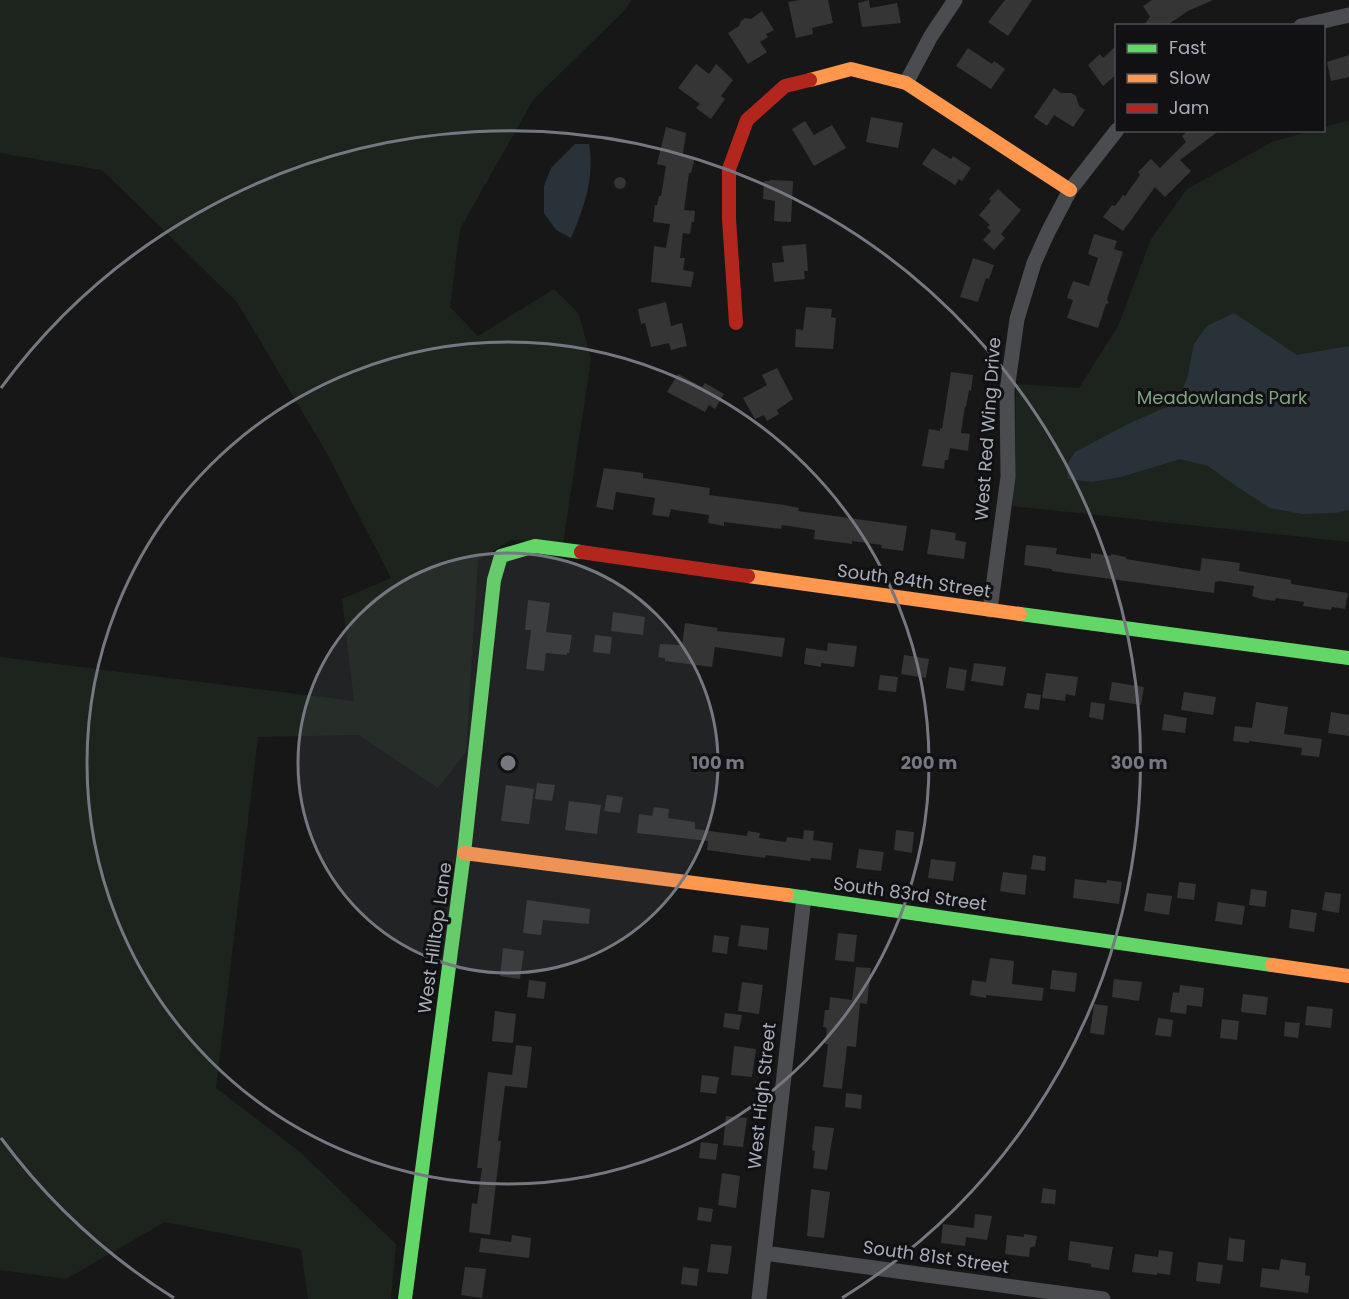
<svg xmlns="http://www.w3.org/2000/svg" width="1349" height="1299" font-family="Poppins,sans-serif">
  <style>
    .green { fill: #1d241e }
    .water { fill: #2a3239 }
    .building { fill: #353536 }
    .lines { fill: none; stroke-linecap: round; stroke-linejoin: round }
    .street { stroke: #4b4c50; stroke-width: 15 }
    .fast { stroke: #63d668; stroke-width: 14 }
    .slow { stroke: #ff974d; stroke-width: 14 }
    .jam { stroke: #b3261e; stroke-width: 14 }
    .ring { fill: none; stroke: #757880; stroke-width: 3 }
    .labels { text-anchor: middle; stroke-width: 6; stroke-linejoin: round; paint-order: stroke }
    .park-label { font-size: 18px; fill: #7fa381; stroke: #111113 }
    .street-label { font-size: 18px; fill: #a8adb8; stroke: #111113 }
    .centre { fill: #757880; stroke: #111113; stroke-width: 3 }
    .ring-label { font-size: 18px; text-anchor: middle; font-weight: bold; fill: #757880; stroke: #111113; stroke-width: 6; stroke-linejoin: round; paint-order: stroke }
  </style>
  <rect width="100%" height="100%" fill="#171717"/>
  <path class="green" d="M0 0H632L622 13 533 100 460 229 450 307 478 336 554 289 579 314 591 360 563 543 511 540 478 560 466 752 438 788 359 735 258 737 216 1088 300 1152 396 1244 391 1299H308L301 1249 165 1222 66 1279 0 1270V657L354 701 342 599 391 578 325 450 237 302 102 170 0 153Z
    M1349 120V542L1012 506 1015 470 1016 384 1079 388 1118 326 1151 239 1187 189 1274 141 1312 131 1324 130V127Z"/>
  <path class="water" d="M575 144H589C595 177 584 208 571 238L556 230 544 213V186L551 168Z
    M1234 313 1297 355 1349 346V510L1335 513 1302 514 1270 508 1236 486 1208 466 1180 459 1121 477 1092 482 1068 479 1066 466 1075 452 1130 423 1176 403 1187 379 1194 344 1207 326Z"/>
  <path class="building" d="M800 0H828L833 23 812 28 813 34 796 38 788 2Z
    M869 0 870 8 897 3 901 23 862 27 858 3Z
    M1005 0H1032L1008 36 988 22Z
    M1152 0H1213L1188 11 1166 26H1143L1150 17 1143 6Z
    M762 11 774 30 766 34 768 37 760 42 767 52 748 64 728 33 739 26 741 21 745 18 751 19Z
    M1116 46V75L1103 86 1088 65 1100 54 1103 58Z
    M968 48 992 64 994 61 1005 69 991 89 956 66Z
    M1349 55V77L1331 81 1327 62Z
    M696 64 709 74 716 64 733 80 721 96 725 99 711 119 696 108 700 104 678 88Z
    M1054 88 1061 93H1071L1076 96 1079 106 1085 110 1073 127 1054 115 1047 126 1034 117Z
    M871 117 903 123 898 148 866 142Z
    M805 121 814 135 832 125 846 148 814 166 792 129Z
    M666 127 686 133 683 154 695 157 691 173H689L684 210 695 211 694 222H692L690 234 683 233 680 258H685L683 270 694 272 691 287 651 282 654 246 666 248 670 224 653 222 655 205H657L659 196H661L666 166 657 164Z
    M1189 130H1220L1180 160 1191 171 1165 197 1155 187 1123 231 1103 217 1112 205 1115 206 1123 195 1125 196 1140 175 1138 172 1151 159 1160 168 1186 142 1182 136Z
    M933 148 951 159 953 156 971 168 962 181 959 179 955 185 922 164Z
    M614 183a6 6 0 1 1 12 0a6 6 0 1 1-12 0Z
    M770 180 793 181 791 222 774 221 775 201 763 199 764 181H770Z
    M998 189 1021 210 1001 234 1005 238 994 250 983 240 991 231 987 227 990 225 979 215 991 201 989 199Z
    M1094 234 1117 241 1114 249 1123 252 1107 299 1109 303 1106 304 1098 328 1067 318 1073 300 1067 298 1073 281 1089 286 1098 258 1088 254Z
    M806 244 808 271H804L805 279 774 282 772 263 784 262 782 246Z
    M973 258 994 265 989 279 986 278 978 302 960 297Z
    M666 302 671 326 682 323 687 346 671 350 669 343 651 347 645 323 641 324 638 309Z
    M806 307 832 309 831 317 836 318 833 349 795 347 796 329 803 330Z
    M777 368 793 399 777 410 779 414 767 421 764 415 755 419 743 398 767 385 762 375Z
    M951 372 973 375 971 391 969 390 966 407 965 406 961 433 970 434 968 451 950 448 948 460H945L944 469 922 466 929 429 940 431V428L942 429Z
    M678 374 702 387 705 383 724 394 715 409 709 405 705 412 667 392Z
    M604 468 643 473V478L710 488 709 495 784 505 799 508 798 511 907 526 903 551 881 548 882 545 852 541V544L814 539 815 530 782 525 781 529 724 522V526L708 523 709 515 675 510 671 509 669 517 652 515 655 498 616 492 613 510 596 507Z
    M931 529 956 533 955 540 966 542 964 559 927 554Z
    M1026 545 1057 548 1056 554 1091 559V553L1111 556V554L1126 557V559L1200 571 1202 558 1240 563 1239 571 1291 580V584L1348 593 1345 609 1332 607 1331 610 1303 606 1304 602 1276 598 1275 601 1261 599 1252 596 1254 586 1219 581 1215 582 1214 593 1052 571V569L1024 565Z
    M528 600 550 603 546 632 572 635 569 653H567V655L546 653 544 671 526 669 531 630H525Z
    M613 612 645 617 643 635 611 631Z
    M685 623 718 628 717 631 785 638 782 657 715 647 712 667 665 661V658L658 657 660 644 682 645Z
    M595 635 612 637 610 654 593 652Z
    M828 643 857 646 854 667 821 663V667L804 664 806 648 827 651Z
    M904 655 929 659 926 678 901 674Z
    M974 663 1006 667 1003 686 971 681Z
    M949 667 967 670 964 691 946 688Z
    M1046 673 1078 677 1075 696 1066 694 1065 701 1042 698Z
    M880 675 898 677 896 692 878 690Z
    M1112 682 1144 687 1141 705 1109 700Z
    M1184 692 1216 697 1213 715 1181 710Z
    M1027 693 1041 695 1039 710 1024 708Z
    M1091 702 1105 704 1103 720 1089 717Z
    M1256 702 1288 707 1284 734 1322 739 1319 757 1301 755 1302 748 1249 741V743L1233 741 1235 726 1252 728Z
    M1331 712 1349 715V736L1328 733Z
    M1164 714 1187 718 1185 733 1162 730Z
    M537 783 555 785 552 801 535 799Z
    M506 785 534 789 529 824 501 821Z
    M607 795 623 797 620 813 604 811Z
    M569 801 601 805 597 834 565 830Z
    M654 807 669 809 668 818 695 822V829L747 836 748 831 760 833 759 838 786 842 787 837 803 839 804 830 814 831 813 840 833 843 831 860 811 858 810 861 766 855 765 858 743 855 707 850 708 841 637 833 639 814 652 816Z
    M896 830 914 832 912 853 894 850Z
    M859 849 884 852 881 871 856 868Z
    M1033 855 1046 857 1045 871 1031 869Z
    M931 859 956 862 953 881 928 878Z
    M1003 872 1027 875 1025 895 1000 891Z
    M1075 879 1106 883 1107 880 1122 882 1119 904 1073 898Z
    M1179 882 1196 884 1194 900 1177 898Z
    M1251 889 1267 891 1265 907 1249 905Z
    M1325 892 1341 894 1339 913 1322 910Z
    M1147 893 1172 896 1169 915 1144 911Z
    M527 900 590 909 589 924 543 920 541 935 523 933Z
    M1218 902 1245 906 1242 925 1215 921Z
    M1291 909 1317 913 1314 932 1289 928Z
    M741 925 769 928 767 950 738 946Z
    M838 933 857 935 854 962 835 960Z
    M714 935 729 937 727 954 712 952Z
    M503 948 524 951 520 979 500 976Z
    M990 958 1014 961 1012 984 1044 988 1042 1001 986 995V998L970 995 972 980 986 982Z
    M856 967 871 968 867 1004 860 1003 856 1047 847 1046 842 1089 823 1087 828 1044H825L827 1028 823 1027 825 1010H829L830 997 852 1000Z
    M1052 970 1077 973 1075 992 1050 989Z
    M1114 979 1142 982 1139 1001 1112 997Z
    M529 980 546 982 544 999 527 997Z
    M742 982 763 985 759 1014 738 1011Z
    M1180 985 1204 988 1202 1007 1187 1005 1186 1014 1170 1012 1173 992 1179 993Z
    M1243 994 1268 997 1266 1015 1241 1012Z
    M1094 1004 1108 1006 1104 1035 1090 1033Z
    M1307 1006 1333 1009 1331 1028 1305 1025Z
    M495 1011 516 1014 513 1043 492 1041Z
    M725 1013 742 1015 739 1030 723 1027Z
    M1158 1018 1173 1020 1171 1037 1155 1035Z
    M1222 1019 1239 1021 1237 1040 1220 1038Z
    M1285 1022 1300 1023 1298 1038 1284 1036Z
    M516 1045 532 1047 527 1088 505 1086 498 1141H501L490 1235 469 1232 472 1203 477 1204 482 1168H477L488 1072 512 1075Z
    M734 1046 756 1049 752 1077 731 1075Z
    M702 1075 719 1077 716 1094 700 1092Z
    M846 1093 862 1095 861 1109 845 1107Z
    M726 1116 747 1118 743 1147 723 1145Z
    M815 1126 834 1128 827 1170 813 1168 815 1151 812 1150Z
    M701 1142 718 1144 716 1160 699 1158Z
    M722 1173 740 1176 736 1208 718 1205Z
    M1043 1188 1056 1190 1055 1204 1041 1203Z
    M811 1189 830 1192 824 1238 807 1236Z
    M699 1207 713 1209 711 1222 697 1220Z
    M975 1214 992 1216 987 1240 966 1237 965 1246 941 1243 943 1224 974 1228Z
    M1024 1234 1037 1236 1035 1246 1030 1248 1029 1257 1005 1254 1007 1235 1024 1237Z
    M512 1235 531 1238 529 1258 479 1252 481 1238 511 1242Z
    M1229 1238 1245 1240 1243 1262 1227 1260Z
    M1070 1241 1113 1247 1109 1270 1091 1267V1264L1068 1260Z
    M711 1244 732 1246 728 1274 707 1272Z
    M1159 1250 1173 1252 1170 1275 1157 1273V1275L1132 1272 1135 1254 1158 1257Z
    M1281 1259 1306 1263 1305 1275 1310 1276 1308 1293 1260 1287 1262 1268 1279 1270Z
    M1198 1262 1223 1265 1220 1284 1196 1281Z
    M465 1267 486 1269 482 1298 461 1295Z
    M683 1267 699 1269 697 1286 681 1284Z"/>
  <g class="lines">
    <path class="street" d="M1301 26 1349 15
      M906 83 931 36 955 0
      M990 610 1008 477 1007 390 1017 319 1034 263 1048 232 1070 190 1117 130
      M764 1253 1103 1299
      M759 1299 804 897"/>
    <path class="fast" d="M1020 614 1349 658
      M787 895 1272 965
      M405 1299 464 853 494 580 501 556 535 546 581 552"/>
    <path class="slow" d="M810 80 851 69 906 83 1070 190
      M748 576 1020 614
      M464 853 787 895
      M1272 965 1349 976"/>
    <path class="jam" d="M736 323 729 219V169L747 120 785 86 810 80
      M581 552 748 576"/>
  </g>
  <circle cx="508" cy="763" r="210" fill="#757880" fill-opacity=".12"/>
  <g class="ring">
    <circle cx="508" cy="763" r="210"/>
    <circle cx="508" cy="763" r="421"/>
    <path d="M174 1298A631 631 0 0 1 1 1138M1 388A631 631 0 1 1 842 1298"/>
  </g>
  <g class="labels">
    <g class="park-label">
      <text x="1222" y="404">Meadowlands Park</text>
    </g>
    <g class="street-label">
      <text transform="translate(988 429) rotate(-86)" y="6">West Red Wing Drive</text>
      <text transform="translate(914 581) rotate(8)" y="6">South 84th Street</text>
      <text transform="translate(910 894) rotate(8)" y="6">South 83rd Street</text>
      <text transform="translate(435 938) rotate(-82)" y="6">West Hilltop Lane</text>
      <text transform="translate(762 1096) rotate(-84)" y="6">West High Street</text>
      <text transform="translate(936 1257) rotate(8)" y="6">South 81st Street</text>
    </g>
  </g>
  <circle cx="508" cy="763" r="9" class="centre"/>
  <g class="ring-label">
    <text x="718" y="769">100 m</text>
    <text x="929" y="769">200 m</text>
    <text x="1139" y="769">300 m</text>
  </g>
  <rect x="1115" y="24" width="210" height="108" fill="#111113" stroke="#4d4f55" stroke-width="1.5"/>
  <rect x="1127" y="44" width="30" height="9" fill="#63d668" stroke="#4d4f55" stroke-width="1.5"/>
  <text x="1169" y="54" font-size="18" fill="#a8adb8">Fast</text>
  <rect x="1127" y="74" width="30" height="9" fill="#ff974d" stroke="#4d4f55" stroke-width="1.5"/>
  <text x="1169" y="84" font-size="18" fill="#a8adb8">Slow</text>
  <rect x="1127" y="104" width="30" height="9" fill="#b3261e" stroke="#4d4f55" stroke-width="1.5"/>
  <text x="1169" y="114" font-size="18" fill="#a8adb8">Jam</text>
</svg>
